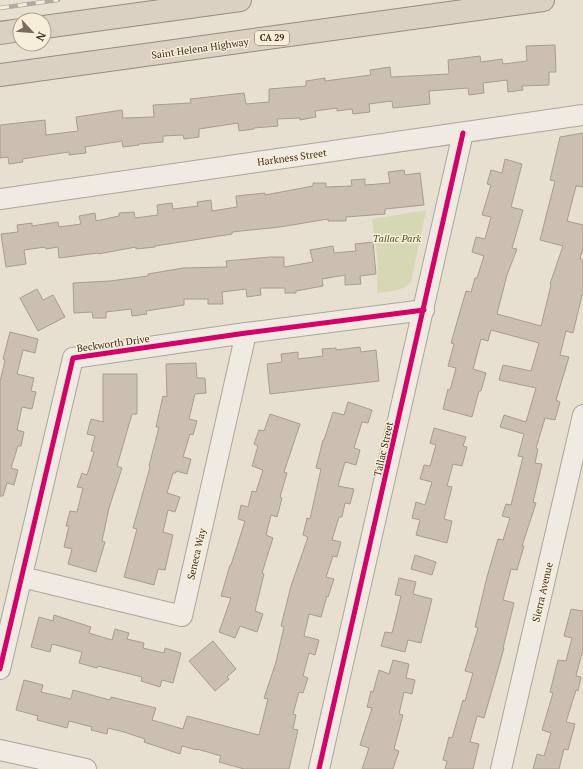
<svg xmlns="http://www.w3.org/2000/svg" width="583" height="769" font-family="'PT Serif',serif">
  <style>
    .green { fill: #d6d7b3 }
    .building { fill: #cbbfb2; stroke: #a89c90 }
    .lines { fill: none; stroke-linecap: round; stroke-linejoin: round }
    .minor-casing { stroke: #ada599; stroke-width: 22 }
    .highway-casing { stroke: #928b80; stroke-width: 24 }
    .minor { stroke: #efebe3; stroke-width: 20 }
    .highway { stroke: #dad1c2; stroke-width: 22 }
    .rail-casing { stroke: #afaaa2; stroke-width: 4.5 }
    .rail { stroke: #f7eed8; stroke-width: 3; stroke-dasharray: 9; stroke-linecap: butt }
    .cycleway-casing { stroke: #f7eed8; stroke-width: 8 }
    .cycleway { stroke: #d6006c; stroke-width: 5 }
    .labels { text-anchor: middle; stroke-width: 3; stroke-linejoin: round; paint-order: stroke }
    .shield { fill: #f7eed8; stroke: #756857; stroke-width: 1 }
    .shield-label { font-size: 9px; font-weight: bold; fill: #3d2e20 }
    .street-label { font-size: 10px; fill: #3d2e20; stroke: #f7eed8 }
    .park-label { font-size: 10px; font-style: italic; fill: #4d5a26; stroke: #f7eed8 }
  </style>
  <rect width="100%" height="100%" fill="#e7e0d1"/>
  <path class="green" d="M426 210 411 282C402 292 390 291 377 293L378 263 372 219Z"/>
  <path class="building" d="M555 45 556 72H549V85L522 86 523 90 508 92 507 80 483 83 484 93 469 95 468 88 429 91 430 104 393 108 392 101 369 104 370 112 353 114 352 109 337 111V108L315 111 316 117 300 120V118L277 119 278 126 254 128V129L239 131 238 123 199 129V137L184 139 183 135 163 136V142L139 144V145L123 147 122 141 85 147 86 153 69 155V152L22 159 23 162 9 164 8 157 0 158V125L45 120 46 135 78 131 76 117 122 110 123 118 154 117 153 105 191 103 190 99 244 93 246 104 269 102V89L306 86V81L325 78V81L371 75 370 70 390 67 391 77 449 74 448 60 480 56 481 62 502 59 503 64 527 61 526 46Z
    M583 133V187L576 186 567 221 583 225V248L580 259 583 260V291L573 333 566 331 560 355 569 357 556 400 560 402 555 420 545 418 536 448 538 449 535 463 542 464 533 502 536 503 522 546H524L517 570 511 569 503 600 514 603 503 648H504L484 718 477 716 470 742 479 744 473 769H445L447 761 443 760 449 737 452 738 463 700 465 701 473 673 465 671 478 628 475 627 487 577 498 539 503 540 510 518 502 516 506 504 511 505 523 457 518 456 524 434 500 427 504 415 526 422 536 388 499 380 503 365 531 371 539 343 491 330 488 341 481 339 473 369 486 373 481 391H479L472 417 443 409 448 389 450 390 456 368 448 366 454 344 451 343 466 291 471 292 475 278H477L484 256 472 252 476 237 485 239 491 217 482 215 491 185 487 184 491 170 502 173 505 159 522 164 511 207 523 210 512 248 517 249 507 275 497 314 541 326 551 285 550 284 563 246 540 240 555 181 550 180 560 137Z
    M404 170 405 175 420 173 424 205 385 209V214L346 217V221H328V219L280 227 232 232V234L155 246V247L136 249V247L98 254V253L59 258 58 247 46 249 45 247 24 250 26 264 6 267 1 234 18 232 17 225 32 223V226L58 222 59 227 81 224 79 216 95 213 96 221 119 216V213L134 212 135 218 158 215 157 205 172 203 173 209 198 206 197 202 211 200 212 211 237 207 236 196 265 193V195L313 186V183H326V187L352 186 351 180 365 179V185L390 183 388 172Z
    M373 242 376 274 360 276 361 284 345 285V275L322 279 323 286 296 291V293H285V288H260L261 295 247 297 246 289 222 292 223 304H208V299H184V305L146 311 147 314 132 316 131 309 106 312V318H93L92 312 74 313 73 283 110 281 148 276V274L183 268 227 267 226 261 270 257H284V267L313 262 310 250 333 246 334 253 356 251 355 244Z
    M37 289 43 300 53 295 65 317 38 331 20 298Z
    M10 332 38 339 35 353 23 350 17 374 34 378 31 391 36 392 32 409 22 407 17 430 24 432 21 446H18L11 468 18 470 14 485 7 483 3 496H0V382L5 360 3 359Z
    M360 347 361 352 376 350 379 381 270 394 267 364 282 362 281 354 298 352V359L323 356 322 349 336 348V350Z
    M196 363 197 378H205L206 393 195 394 189 419 197 421 193 435 190 434 183 457 191 459 187 474 176 471V473H173L167 493 180 497 175 512 168 510 163 532 173 535 165 570 158 569 154 585 124 577 137 529 133 528 150 467 149 466 159 427H156L163 396 167 397 166 364Z
    M103 374H137V414H132L117 466 122 468 109 508 102 541 105 542 96 572 68 564 72 549 64 547 69 526H66L70 511 77 512 83 488 77 487 82 473 87 475 94 452 91 451 95 436 87 434 91 419 103 422Z
    M348 402 372 410 368 423 362 422 354 448 360 450 356 465 345 462 338 486 354 489 350 504 345 503 342 517H339L332 540 341 542 337 557 333 556 326 577 334 579 328 597 327 596 321 617 309 614 304 636 319 640 315 655 309 653 303 676 308 678 303 693 299 692 293 714 296 715 293 729 298 730 289 769H244L219 762 221 756 197 749V750L182 746 180 754 144 742 145 739 124 732 108 728 107 734 91 730 92 727 69 721 67 728 37 720 38 716 16 710 24 680 43 685 41 692 71 699 73 690 110 700 111 697 156 708 152 720 183 729 187 716 259 735 268 699 264 698 276 662 284 627 281 626 291 586 308 537 303 535 307 518 310 519 321 469 316 468 323 440H324L333 412 344 415Z
    M270 414 300 424 284 472 287 473 280 497 282 498 277 517 271 515 266 535 273 538 262 573 264 574 255 611 263 614 257 632 240 626 235 638 219 632 231 598 221 596 230 565H231L245 521 238 519 241 505 248 507 252 491 256 492 263 470 252 466 258 446 254 444 259 430 264 431Z
    M434 428 466 437 463 446 467 447 462 466 453 464 447 486 452 487 444 519 452 521 447 543 416 535 420 520 412 518 416 502 425 505 432 482 420 479 424 465 430 466 436 445 430 443Z
    M415 555 436 562 432 575 411 569Z
    M399 578 416 582 413 594 432 599 421 643 408 640 405 652 381 646 385 632 392 633 396 617 401 596 395 595Z
    M571 609 583 611V653H582L576 676 581 677 578 691 576 690 566 722 575 724 568 750 564 749 559 769H533L537 754 544 756 551 733 542 730 553 693 550 692 558 660 566 661 572 638 564 636Z
    M54 615 91 627 89 633 112 640 115 629 129 633 127 639 144 643 143 648 164 653 165 648 181 653 173 683 162 680 160 687 141 681 142 677 98 666 97 668 79 663 82 652 52 644 50 652 31 647 39 617 53 621Z
    M213 641 236 669 227 677 229 679 215 691 189 661Z
    M393 660 409 664 406 678 415 680 412 694 404 692 399 714 403 715 394 749 399 751 393 769H362L369 748 360 745 372 708 367 707 371 691 373 692 379 670 389 674Z"/>
  <g class="lines">
    <defs>
      <path id="minor" d="M0 199 583 115
        M22 577 182 616 246 333
        M0 669 73 358 246 333 424 310
        M0 750 86 769
        M319 769 463 133
        M501 769 583 415"/>
      <path id="highway" d="M44 27 240 0
        M0 33 20 30
        M0 75 543 0"/>
    </defs>
    <use href="#minor" class="minor-casing"/>
    <use href="#highway" class="highway-casing"/>
    <use href="#minor" class="minor"/>
    <use href="#highway" class="highway"/>
    <defs>
      <path id="rail" d="M0 8 58 0"/>
    </defs>
    <use href="#rail" class="rail-casing"/>
    <use href="#rail" class="rail"/>
    <defs>
      <path id="cycleway" d="M0 669 73 358 246 333 424 310
        M319 769 463 133"/>
    </defs>
    <use href="#cycleway" class="cycleway-casing"/>
    <use href="#cycleway" class="cycleway"/>
  </g>
  <g class="labels">
    <rect class="shield" x="255" y="31" width="34" height="14" rx="3"/>
    <g class="shield-label">
      <text x="272" y="41">CA 29</text>
    </g>
    <g class="street-label">
      <text transform="translate(200 48) rotate(-8)" y="4">Saint Helena Highway</text>
      <text transform="translate(292 157) rotate(-8)" y="4">Harkness Street</text>
      <text transform="translate(113 343) rotate(-8)" y="4">Beckworth Drive</text>
      <text transform="translate(383 449) rotate(-77)" y="4">Tallac Street</text>
      <text transform="translate(196 554) rotate(-77)" y="4">Seneca Way</text>
      <text transform="translate(542 592) rotate(-77)" y="4">Sierra Avenue</text>
    </g>
    <g class="park-label">
      <text x="397" y="242">Tallac Park</text>
    </g>
  </g>
  <g transform="translate(32 32) rotate(116)"><circle r="19" fill="#f7eed8" stroke="#ada18e"/>
  <path d="M0-3L7 15L0 10L-7 15Z" fill="#786c5e"/>
  <text y="-6" font-size="11" font-weight="bold" text-anchor="middle" fill="#3d2e20">N</text>
  </g>
</svg>
